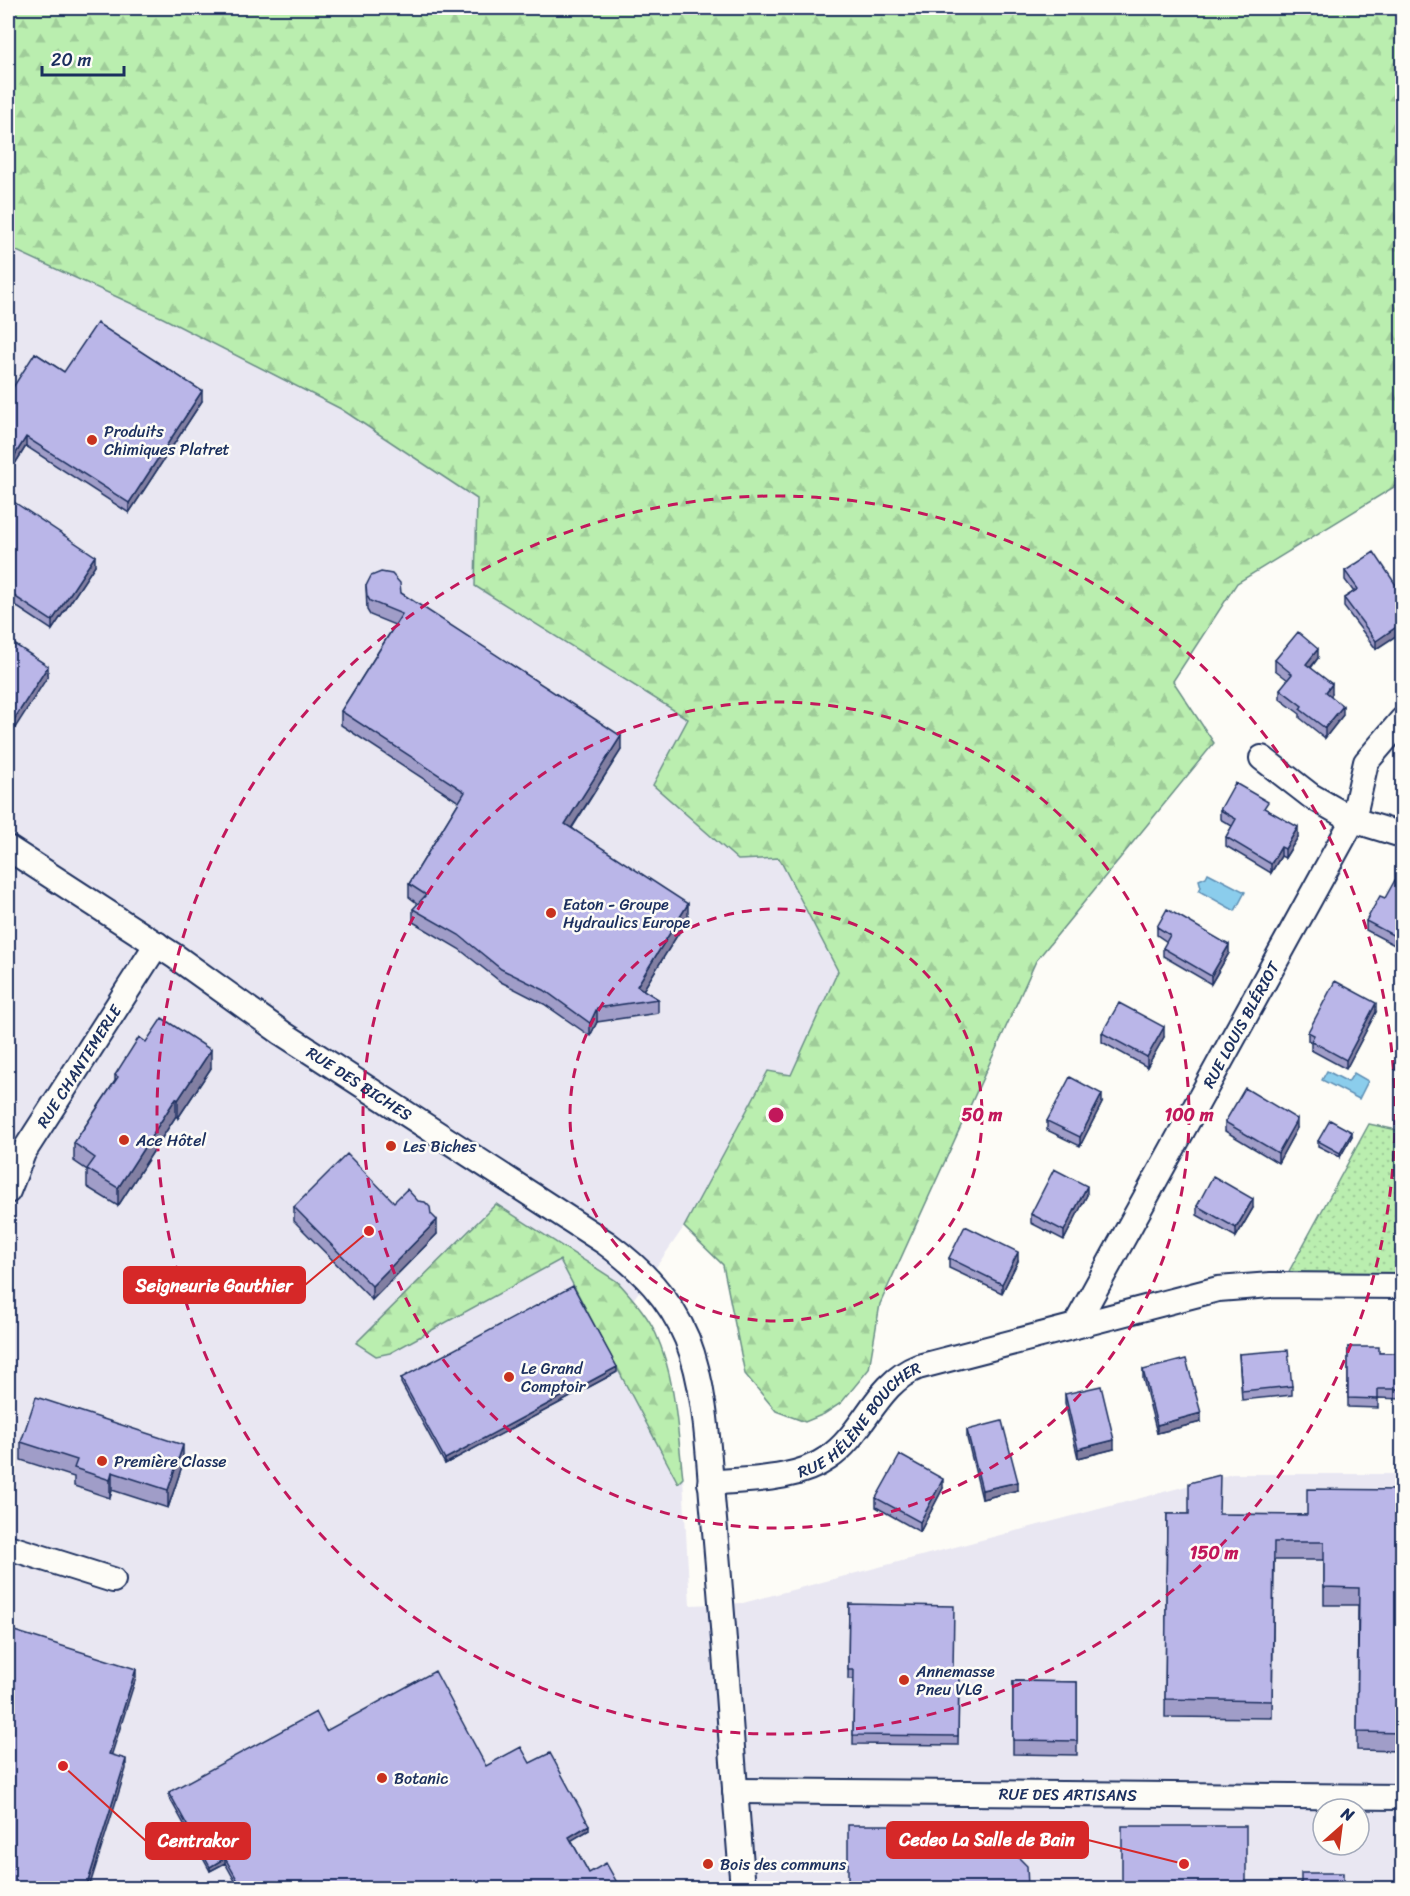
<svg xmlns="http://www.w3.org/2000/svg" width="1410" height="1896" font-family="Sriracha,sans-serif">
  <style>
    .built { fill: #e9e7f2; fill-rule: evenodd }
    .forest { fill: url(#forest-firs); stroke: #6a8e86; stroke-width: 1.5 }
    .park { fill: url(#park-dots); stroke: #6a8e86; stroke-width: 1.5 }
    .water { fill: #8bcdec; stroke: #5e8eb3; stroke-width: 1.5 }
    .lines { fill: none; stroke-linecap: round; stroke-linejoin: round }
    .street-casing { stroke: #1b2f5e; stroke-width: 28 }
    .street { stroke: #fdfcf7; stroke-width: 24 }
    .wall { fill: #a09dc8; stroke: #1b2f5e; stroke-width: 1.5 }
    .shaded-wall { fill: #827fa2; stroke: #1b2f5e; stroke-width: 1.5 }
    .building { fill: #bab6e8; stroke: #1b2f5e; stroke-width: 1.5 }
    .ring { fill: none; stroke: #c2185b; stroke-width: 3; stroke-dasharray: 10 8 }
    .poi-dot { fill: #c8321e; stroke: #fdfcf7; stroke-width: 2 }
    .labels { text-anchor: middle; stroke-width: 5; stroke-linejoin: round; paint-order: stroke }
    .poi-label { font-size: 16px; fill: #1b2f5e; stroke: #fdfcf7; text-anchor: start }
    .street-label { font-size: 16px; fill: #1b2f5e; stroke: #fdfcf7 }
    .centre { fill: #c2185b; stroke: #fdfcf7; stroke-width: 3 }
    .ring-label { font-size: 18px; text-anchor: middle; font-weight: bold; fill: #c2185b; stroke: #fdfcf7; stroke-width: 5; stroke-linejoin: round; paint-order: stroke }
    .leader { fill: none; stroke: #d62828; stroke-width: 2 }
    .callout-dot { fill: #d62828; stroke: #fdfcf7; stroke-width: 2 }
    .callout { fill: #d62828; stroke: #d62828; stroke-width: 2 }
    .callout-label { font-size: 18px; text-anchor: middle; font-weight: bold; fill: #fff }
  </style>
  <defs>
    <pattern id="forest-firs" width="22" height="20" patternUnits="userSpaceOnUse" patternTransform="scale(1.5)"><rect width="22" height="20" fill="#baeeaf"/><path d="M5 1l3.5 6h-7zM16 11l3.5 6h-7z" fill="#9fcc99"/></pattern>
    <pattern id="park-dots" width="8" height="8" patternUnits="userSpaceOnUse" patternTransform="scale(1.5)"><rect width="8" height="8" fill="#baeeaf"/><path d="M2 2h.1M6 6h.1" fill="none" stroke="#9fcc99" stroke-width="1.8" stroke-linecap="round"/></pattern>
  </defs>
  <rect width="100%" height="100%" fill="#fdfcf7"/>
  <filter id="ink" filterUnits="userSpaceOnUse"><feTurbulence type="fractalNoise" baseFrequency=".0167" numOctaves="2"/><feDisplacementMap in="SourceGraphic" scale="12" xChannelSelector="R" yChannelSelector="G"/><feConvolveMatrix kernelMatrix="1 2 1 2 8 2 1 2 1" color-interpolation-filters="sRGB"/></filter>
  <g filter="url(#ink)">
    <path class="built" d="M8 247 163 318 341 409 478 499 475 586 688 720 779 857 838 971 791 1075 768 1071 684 1227 633 1300 618 1282 496 1205 357 1343 390 1353 560 1260 677 1483 683 1478 690 1605 743 1603 1232 1474H1402V1888H8ZM1323 1809H1359V1845H1323Z"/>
    <path class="forest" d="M8 8H1402V482L1237 583 1173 681 1214 743 1036 961 880 1304 869 1369 841 1403 824 1414 805 1422 776 1411 745 1374 723 1265 684 1227 768 1071 791 1075 838 971 779 858 738 860 653 785 688 719 475 586 477 499 341 409 163 318 8 247Z
      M496 1204 618 1282C631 1297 648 1315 656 1334 676 1379 677 1429 683 1478L678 1483 560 1260 390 1353 376 1356 356 1343Z"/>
    <path class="park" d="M1369 1124 1402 1131V1275H1287Z"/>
    <path class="water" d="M1208 873 1245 892 1235 911 1199 891 1201 887 1199 880 1206 877Z
      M1327 1071 1348 1082 1354 1073 1368 1081 1359 1099 1322 1080Z"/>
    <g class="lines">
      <defs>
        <g id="street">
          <path d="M1262 758 1311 796 1353 820 1366 762 1402 720"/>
          <path id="s1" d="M8 848 176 957 282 1033 606 1243C641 1269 670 1298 687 1339 707 1390 708 1454 713 1509 725 1635 732 1762 743 1888"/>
          <path id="s2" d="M8 1191 23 1153 157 944"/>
          <path id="s3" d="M1075 1326 1353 820 1402 835"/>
          <path id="s4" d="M710 1483C748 1479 795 1481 828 1458 864 1434 876 1383 918 1367L1218 1289 1271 1285 1402 1286"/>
          <path d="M8 1547 113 1580"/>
          <path id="s5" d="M735 1791 1402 1797"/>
        </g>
      </defs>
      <use href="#street" class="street-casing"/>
      <use href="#street" class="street"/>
    </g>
    <path class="wall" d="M35 353 64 372 202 401 129 513 26 446 8 475Z
      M8 498 95 565 52 630 8 601Z
      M1345 571 1402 594 1376 649 1344 607V598L1354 592 1345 580Z
      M366 586 401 593 621 750 572 828 688 918 643 990 658 999V1013L597 1022 590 1036 544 1004 501 982 459 949 413 922V909L418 904 409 897V884L459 802 341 725V711L395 625 370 615 367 610Z
      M1318 658 1311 668 1332 694 1330 696 1343 715 1325 738 1300 718V714L1280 699V689L1288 680 1275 670V660Z
      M1220 810H1268L1298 837 1285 858 1281 856 1271 873 1226 846V837L1232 826 1220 819Z
      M1402 884V949L1366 930V921L1385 898Z
      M1157 927 1229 953 1211 984 1163 956V948L1167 942 1157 935Z
      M1376 1012 1346 1069 1311 1050V1042L1308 1041V1032Z
      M1102 1033 1164 1037 1147 1067 1102 1042Z
      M146 1042 211 1068 178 1118 176 1116 118 1206 87 1187V1170L74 1161V1143L115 1081V1075Z
      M1102 1103 1080 1146 1047 1130V1121Z
      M1225 1122 1297 1128 1278 1163 1225 1131Z
      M1352 1136 1340 1157 1318 1146V1141Z
      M1087 1195 1064 1240 1031 1223V1214Z
      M394 1202 431 1214 437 1234 372 1300 294 1221V1207Z
      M1197 1206 1253 1208 1236 1237 1197 1215Z
      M949 1258 1018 1261 1002 1293 949 1268Z
      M1348 1347 1379 1353H1402V1399L1378 1398V1408L1348 1407Z
      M1239 1354 1292 1386V1395L1242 1400Z
      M1143 1370 1201 1422 1157 1433 1143 1379Z
      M617 1372 445 1464 401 1383V1378Z
      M1065 1394 1114 1449 1078 1458 1065 1403Z
      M967 1430 1018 1490 982 1499 967 1438Z
      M21 1442 183 1463 168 1508 112 1490 110 1498 74 1486V1477L21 1460Z
      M943 1488 920 1532 876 1507V1498Z
      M1402 1490V1751L1357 1750 1358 1605H1324V1560H1274L1272 1718 1165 1717 1167 1514 1307 1515Z
      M849 1604 953 1671H959L958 1745 853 1744 854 1679H848Z
      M1013 1681 1077 1682V1755L1013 1754Z
      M326 1731 486 1766 530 1763 589 1830 571 1840 589 1873 620 1888H239L225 1863 210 1871 169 1797V1792Z"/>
    <path class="shaded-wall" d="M202 391V401L129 513V503Z
      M26 437V446L8 475V466Z
      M95 556V565L52 630V621Z
      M1402 623V632L1376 649V641Z
      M1318 649V658L1306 673V664Z
      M48 666V676L8 739V729Z
      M1332 684V694L1326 702V692Z
      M1343 706V715L1325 738V728Z
      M621 736V750L565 838V824Z
      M1298 827V837L1285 858V849Z
      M1281 847V856L1271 873V864Z
      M688 904V918L637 1000V986Z
      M1229 945V953L1211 984V976Z
      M1376 1003V1012L1346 1069V1060Z
      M597 1008V1022L590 1036V1023Z
      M1164 1027V1037L1147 1067V1057Z
      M211 1050V1068L178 1118V1100Z
      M1102 1094V1103L1080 1146V1137Z
      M176 1098V1116L118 1206V1188Z
      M1297 1119V1128L1278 1163V1153Z
      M1352 1132V1136L1340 1157V1153Z
      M1087 1186V1195L1064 1240V1231Z
      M1253 1199V1208L1236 1237V1228Z
      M437 1220V1234L372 1300V1286Z
      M1018 1252V1261L1002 1293V1284Z
      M617 1367V1372L445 1464V1459Z
      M1201 1413V1422L1157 1433V1425Z
      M1114 1440V1449L1078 1458V1449Z
      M183 1445V1463L168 1508V1490Z
      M112 1472V1490L110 1498V1480Z
      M943 1479V1488L920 1532V1522Z
      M1018 1482V1490L982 1499V1490Z
      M136 1669V1678L109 1763V1754Z
      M126 1759V1769L89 1888H86Z
      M589 1825V1830L569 1842V1837Z
      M225 1858V1863L210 1871V1867Z"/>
    <path class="building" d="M97 323 202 391 129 503 26 437 8 466V395L35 353 64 372Z
      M8 498 95 556 52 621 8 592Z
      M1374 552 1402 594V623L1376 641 1344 598 1358 589 1345 571Z
      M381 572 392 574 400 583 401 593 621 736 565 824 688 904 637 986 658 999 597 1008 590 1023 544 990 501 969 459 935 413 909 426 895 409 884 465 792 341 711 402 614 370 601 367 596 366 586 371 576Z
      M1298 632 1318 649 1306 664 1332 684 1326 692 1343 706 1325 728 1300 709 1302 706 1280 689 1292 674 1275 660Z
      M8 640 48 666 8 729Z
      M1235 783 1268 802 1264 808 1298 827 1285 849 1281 847 1271 864 1226 837 1236 819 1220 810Z
      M1395 880 1402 884V940L1366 921 1380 896 1385 898Z
      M1167 909 1229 945 1211 976 1163 948 1170 935 1157 927Z
      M1335 981 1376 1003 1346 1060 1311 1041 1314 1035 1308 1032Z
      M1119 1003 1164 1027 1147 1057 1102 1033Z
      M162 1018 211 1050 178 1100 176 1098 118 1188 87 1169 95 1158 74 1143 118 1077 115 1075 139 1037 146 1042Z
      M1070 1077 1102 1094 1080 1137 1047 1121Z
      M1245 1088 1297 1119 1278 1153 1225 1122Z
      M1330 1120 1352 1132 1340 1153 1318 1141Z
      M347 1154 394 1202 407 1189 418 1201 425 1202 430 1207 431 1214 437 1220 372 1286 294 1207Z
      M1054 1169 1087 1186 1064 1231 1031 1214Z
      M1213 1176 1253 1199 1236 1228 1197 1206Z
      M965 1226 1018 1252 1002 1284 949 1258Z
      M573 1286 617 1367 445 1459 401 1378Z
      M1348 1347H1379V1353H1402V1389H1378V1399L1348 1398Z
      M1288 1350 1292 1386 1242 1391 1239 1354Z
      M1186 1359 1201 1413 1157 1425 1143 1370Z
      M1101 1386 1114 1440 1078 1449 1065 1394Z
      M36 1397 183 1445 168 1490 112 1472 110 1480 74 1468 77 1460 21 1442Z
      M1002 1421 1018 1482 982 1490 967 1430Z
      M900 1455 943 1479 920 1522 876 1498Z
      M1220 1475 1219 1514 1307 1515V1489L1402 1490V1733L1357 1732 1359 1588 1324 1587V1542H1274L1272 1701 1165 1699 1167 1514H1189V1483Z
      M849 1604 954 1606 953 1671H959L958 1736 853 1735 854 1670H848Z
      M8 1629 136 1669 109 1754 126 1759 86 1888H8Z
      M435 1671 486 1766 521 1747 530 1763 550 1753 589 1825 569 1837 589 1873 606 1863 620 1888H242L225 1858 210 1867 169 1792 316 1712 326 1731Z
      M1013 1681 1077 1682V1741L1013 1740Z
      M848 1825H917L916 1855H1016L1027 1866 1028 1888H848Z
      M1122 1826H1246V1888H1122Z
      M1301 1873H1343V1888H1301Z"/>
  </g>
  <g class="ring">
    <circle cx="776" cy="1115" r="206"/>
    <circle cx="776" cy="1115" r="413"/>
    <circle cx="776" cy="1115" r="619"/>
  </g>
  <g class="poi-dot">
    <circle cx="92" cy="440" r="6"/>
    <circle cx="551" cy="913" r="6"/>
    <circle cx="124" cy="1140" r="6"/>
    <circle cx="391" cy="1146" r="6"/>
    <circle cx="509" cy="1377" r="6"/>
    <circle cx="102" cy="1461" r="6"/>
    <circle cx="904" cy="1680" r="6"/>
    <circle cx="382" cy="1778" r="6"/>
    <circle cx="708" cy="1864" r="6"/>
  </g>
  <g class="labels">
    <g class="poi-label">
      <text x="104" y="437">Produits<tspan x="104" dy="18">Chimiques Platret</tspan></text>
      <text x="563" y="910">Eaton - Groupe<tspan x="563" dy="18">Hydraulics Europe</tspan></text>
      <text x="136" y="1146">Ace Hôtel</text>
      <text x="403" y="1152">Les Biches</text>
      <text x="521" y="1374">Le Grand<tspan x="521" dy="18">Comptoir</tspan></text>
      <text x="114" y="1467">Première Classe</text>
      <text x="916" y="1677">Annemasse<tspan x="916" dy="18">Pneu VLG</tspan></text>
      <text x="394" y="1784">Botanic</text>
      <text x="720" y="1870">Bois des communs</text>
    </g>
    <g class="street-label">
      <text dy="6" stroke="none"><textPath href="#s3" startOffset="344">RUE LOUIS BLÉRIOT</textPath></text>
      <text dy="6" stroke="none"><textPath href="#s2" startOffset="144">RUE CHANTEMERLE</textPath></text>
      <text dy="6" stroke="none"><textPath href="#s1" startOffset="423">RUE DES BICHES</textPath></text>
      <text dy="6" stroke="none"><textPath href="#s4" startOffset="171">RUE HÉLÈNE BOUCHER</textPath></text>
      <text dy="6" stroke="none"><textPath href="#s5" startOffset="333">RUE DES ARTISANS</textPath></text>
    </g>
  </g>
  <circle cx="776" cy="1115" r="9" class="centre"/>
  <g class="ring-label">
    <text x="982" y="1121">50 m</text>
    <text x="1189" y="1121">100 m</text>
    <text x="1214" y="1559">150 m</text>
  </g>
  <path class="leader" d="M369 1231L305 1285M1184 1864L1088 1840M63 1766L146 1841"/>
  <g class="callout-dot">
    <circle cx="369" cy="1231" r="6"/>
    <circle cx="1184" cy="1864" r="6"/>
    <circle cx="63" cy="1766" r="6"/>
  </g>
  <g class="callout">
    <rect x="124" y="1267" width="181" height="36" rx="6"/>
    <rect x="887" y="1822" width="201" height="36" rx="6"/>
    <rect x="146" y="1823" width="104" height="36" rx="6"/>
  </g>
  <g class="callout-label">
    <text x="214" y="1292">Seigneurie Gauthier</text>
    <text x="987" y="1846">Cedeo La Salle de Bain</text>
    <text x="198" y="1847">Centrakor</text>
  </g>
  <rect width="1410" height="1896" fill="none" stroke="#fdfcf7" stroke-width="30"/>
  <rect x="15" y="15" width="1380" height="1866" fill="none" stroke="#1b2f5e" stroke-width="2" filter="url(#ink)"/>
  <g transform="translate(1341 1827) rotate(28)"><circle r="28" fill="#fdfcf7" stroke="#a3aaba" stroke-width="1.5"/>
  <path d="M0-4.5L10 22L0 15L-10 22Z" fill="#c8321e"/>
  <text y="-9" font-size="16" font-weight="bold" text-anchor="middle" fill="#1b2f5e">N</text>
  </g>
  <path d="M42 66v9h82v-9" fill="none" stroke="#1b2f5e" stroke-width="3"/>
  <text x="51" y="66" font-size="18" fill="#1b2f5e" stroke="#fdfcf7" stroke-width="4.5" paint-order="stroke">20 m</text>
</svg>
